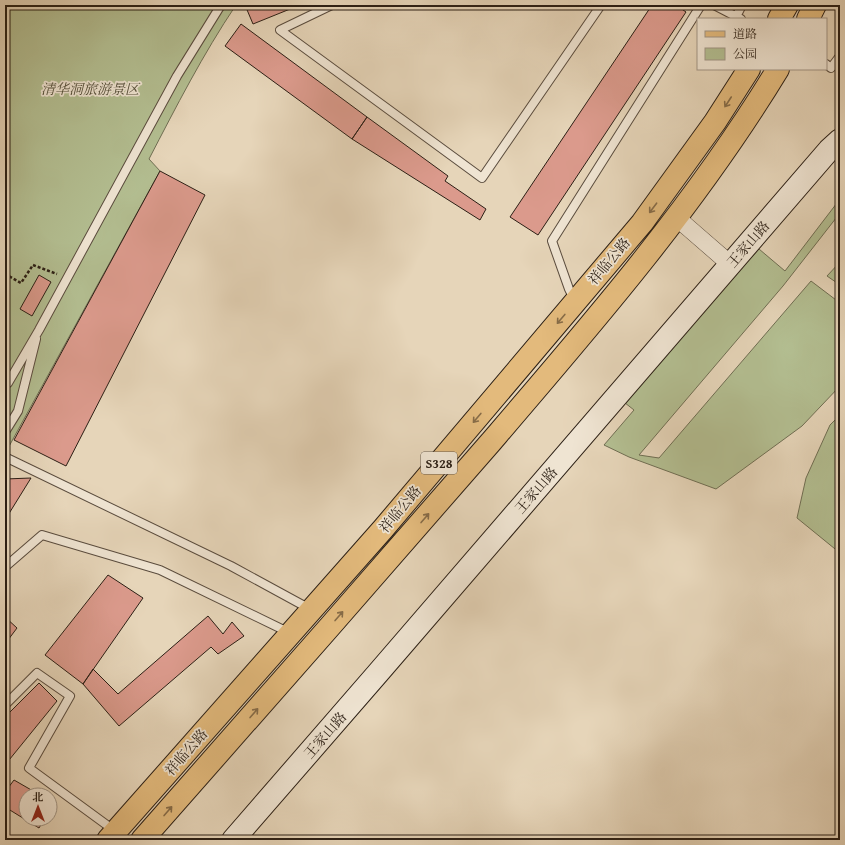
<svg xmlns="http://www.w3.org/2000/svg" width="845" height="845" font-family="'Gentium Book Plus','Noto Serif SC',serif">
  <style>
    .green { fill: #b3be91; stroke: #6f6e53 }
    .building { fill: #db9a8c; stroke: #2b1f15 }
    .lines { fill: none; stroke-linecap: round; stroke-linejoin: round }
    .lane-casing { stroke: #5a4c3e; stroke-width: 10 }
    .street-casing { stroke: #5a4c3e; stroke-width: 18 }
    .secondary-casing { stroke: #2b1f15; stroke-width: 24 }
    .primary-casing { stroke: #2b1f15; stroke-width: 24 }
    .path { stroke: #2b1f15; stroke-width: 2.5; stroke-dasharray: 3 2; stroke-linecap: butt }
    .lane { stroke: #efe4d2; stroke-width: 8 }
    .street { stroke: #efe4d2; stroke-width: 17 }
    .secondary { stroke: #efe4d2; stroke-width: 22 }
    .primary { stroke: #e3ba7c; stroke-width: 22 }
    .oneway { stroke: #876c48 }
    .labels { text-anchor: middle; stroke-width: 3.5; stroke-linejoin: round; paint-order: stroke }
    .shield { fill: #efe4d2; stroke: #665a4e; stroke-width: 1 }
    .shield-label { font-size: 13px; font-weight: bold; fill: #2b1f15 }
    .park-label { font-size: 14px; font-style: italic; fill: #544f3a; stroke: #efe4d2 }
    .street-label { font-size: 14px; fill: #2b1f15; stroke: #efe4d2 }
  </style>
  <rect width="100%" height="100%" fill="#e6d5b9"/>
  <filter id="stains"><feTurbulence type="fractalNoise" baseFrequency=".005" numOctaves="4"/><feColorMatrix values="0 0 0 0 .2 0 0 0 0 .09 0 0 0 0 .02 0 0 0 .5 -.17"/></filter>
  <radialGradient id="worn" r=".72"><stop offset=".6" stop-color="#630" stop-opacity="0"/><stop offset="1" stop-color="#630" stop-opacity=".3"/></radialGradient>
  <path class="green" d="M5 5H236C203 54 176 107 149 159L160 171 7 450 5 451Z
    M840 199V213L783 286 639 455 659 458 811 281 840 303V386L802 426 716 489 629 457 604 445 634 410 620 399 759 249 785 271Z
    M840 262V285L827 276Z
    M840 415V553L797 518 806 478 830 425Z"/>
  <path class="building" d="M245 5H300L253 24Z
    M652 5H676L686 12 538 235 510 217Z
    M241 24 367 117 352 139 225 46Z
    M367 117 448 176 445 181 486 209 480 220 352 139Z
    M160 171 205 195 66 466 14 440Z
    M39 275 51 282 32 316 20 309Z
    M31 478 5 520V479Z
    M108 575 143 598 83 684 45 655Z
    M208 616 223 634 232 622 244 636 218 654 211 647 119 726 83 684 93 669 118 694Z
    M5 617 17 628 5 644Z
    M39 683 57 701 5 765V717Z
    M14 780 40 795H26V819H44L39 828 5 807V792Z
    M50 800 54 803 50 810Z"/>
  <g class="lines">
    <defs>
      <path id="lane" d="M332 5 280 30 482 178 601 5
        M714 5 741 19
        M736 17 742 5
        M826 64 831 68 840 56
        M575 301 569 289 552 241 701 5
        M5 385 8 383 39 330 177 76 221 5
        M5 432 18 411 36 339
        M5 457 231 566 310 609
        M5 567 42 535 160 570 290 633
        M5 705 37 673 70 696 29 768 115 831"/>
      <path id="street" d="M677 218 730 264"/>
      <path id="secondary" d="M233 840C433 611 630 379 829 150L840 140"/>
      <path id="primary" d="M779 19 787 5
        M808 19 815 5
        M108 840 383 529 642 223 715 122 749 69
        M142 840C258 708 375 576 490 443 593 323 696 204 778 69"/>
    </defs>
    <use href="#lane" class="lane-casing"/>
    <use href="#street" class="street-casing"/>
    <use href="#secondary" class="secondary-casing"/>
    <use href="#primary" class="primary-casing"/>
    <path class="path" d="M5 274 21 283 33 265 57 274"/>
    <use href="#lane" class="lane"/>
    <use href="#street" class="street"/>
    <use href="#secondary" class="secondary"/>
    <use href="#primary" class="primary"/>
  </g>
  <defs><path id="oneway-shaft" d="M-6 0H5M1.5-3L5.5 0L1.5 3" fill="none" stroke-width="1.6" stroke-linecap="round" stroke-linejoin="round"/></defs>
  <g class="oneway">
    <use href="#oneway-shaft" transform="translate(728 102) rotate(123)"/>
    <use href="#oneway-shaft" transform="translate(653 208) rotate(127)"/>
    <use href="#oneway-shaft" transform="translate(561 319) rotate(130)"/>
    <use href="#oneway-shaft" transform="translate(477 418) rotate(130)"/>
    <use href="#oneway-shaft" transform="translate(425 518) rotate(-49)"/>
    <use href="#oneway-shaft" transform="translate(339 616) rotate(-49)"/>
    <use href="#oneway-shaft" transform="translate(254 713) rotate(-49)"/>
    <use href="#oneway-shaft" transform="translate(168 811) rotate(-49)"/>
  </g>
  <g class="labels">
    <rect class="shield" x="421" y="452" width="36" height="22" rx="3"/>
    <g class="shield-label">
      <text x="439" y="468">S328</text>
    </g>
    <g class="park-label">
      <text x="90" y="94">清华洞旅游景区</text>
    </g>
    <g class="street-label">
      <text transform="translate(748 244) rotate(-49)" y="5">王家山路</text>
      <text transform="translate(609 261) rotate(-50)" y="5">祥临公路</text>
      <text transform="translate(536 490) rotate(-49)" y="5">王家山路</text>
      <text transform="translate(400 509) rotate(-50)" y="5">祥临公路</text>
      <text transform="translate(325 735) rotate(-49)" y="5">王家山路</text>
      <text transform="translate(186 752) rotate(-49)" y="5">祥临公路</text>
    </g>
  </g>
  <rect width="845" height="845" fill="none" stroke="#e6d5b9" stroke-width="20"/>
  <rect x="6" y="6" width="833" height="833" fill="none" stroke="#2b1f15" stroke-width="2"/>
  <rect x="10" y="10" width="825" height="825" fill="none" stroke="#2b1f15"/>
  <rect x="697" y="18" width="130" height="52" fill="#efe4d2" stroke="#a19586"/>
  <rect x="705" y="31" width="20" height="6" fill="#e3ba7c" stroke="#a19586"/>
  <text x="733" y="38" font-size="12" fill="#2b1f15">道路</text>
  <rect x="705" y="48" width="20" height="12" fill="#b3be91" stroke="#a19586"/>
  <text x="733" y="58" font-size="12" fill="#2b1f15">公园</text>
  <g transform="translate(38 807)"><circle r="19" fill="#efe4d2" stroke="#a19586"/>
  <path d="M0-3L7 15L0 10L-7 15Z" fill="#8f2418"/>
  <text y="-6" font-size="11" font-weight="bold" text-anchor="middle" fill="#2b1f15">北</text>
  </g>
  <rect width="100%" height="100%" filter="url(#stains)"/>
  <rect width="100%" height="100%" fill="url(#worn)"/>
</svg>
